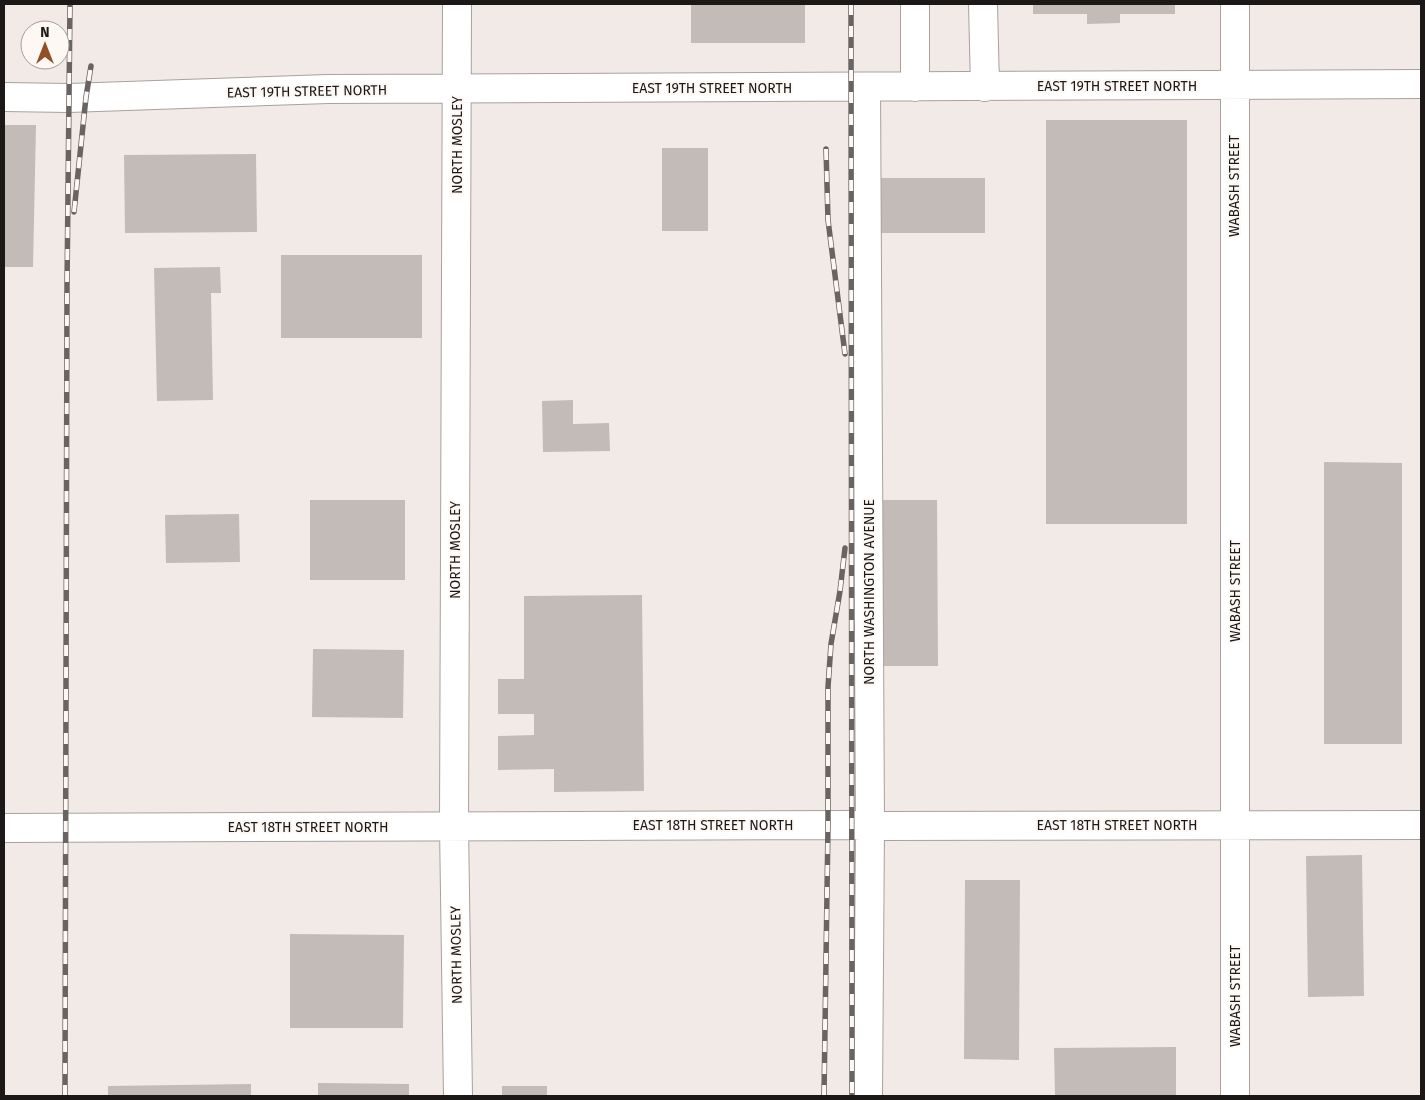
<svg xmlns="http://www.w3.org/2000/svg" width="1425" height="1100" font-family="'Fira Sans',sans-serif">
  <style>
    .building { fill: #c3bbb7 }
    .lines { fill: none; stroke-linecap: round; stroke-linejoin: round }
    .minor-casing { stroke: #a9a19d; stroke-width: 30 }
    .minor { stroke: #fff; stroke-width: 28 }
    .rail-casing { stroke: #696462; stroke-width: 5.5 }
    .rail { stroke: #fef8f4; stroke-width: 4; stroke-dasharray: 11; stroke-linecap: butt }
    .labels { text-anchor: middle; stroke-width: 4; stroke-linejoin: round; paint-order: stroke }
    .street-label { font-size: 14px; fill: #1b1817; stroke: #fef8f4 }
  </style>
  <rect width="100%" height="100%" fill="#f2eae6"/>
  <path class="building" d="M691 4H805V43H691Z
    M1033 4H1175V14H1120V23L1087 24V14H1033Z
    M1046 120H1187V524H1046Z
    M4 125H36L33 267H4Z
    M662 148H708V231H662Z
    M256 154 257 232 125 233 124 155Z
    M873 178H985V233H873Z
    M281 255H422V338H281Z
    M220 267 221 293H211L213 400 157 401 154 268Z
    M573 400V424L609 423 610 451 543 452 542 401Z
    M1324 462 1402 463V744H1324Z
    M310 500H405V580H310Z
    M880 500H937L938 666H880Z
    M239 514 240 562 166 563 165 515Z
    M642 595 644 791 554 792V769L498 770V736L534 735V714H498V679H524V596Z
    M313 649 404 650 403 718 312 717Z
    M1362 855 1364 996 1308 997 1306 856Z
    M965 880H1020L1019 1060 964 1059Z
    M290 934 404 935 403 1028H290Z
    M1176 1047V1096H1055L1054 1048Z
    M318 1083 409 1084V1096H318Z
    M251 1084V1096H108V1086Z
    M502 1086H547V1096H502Z"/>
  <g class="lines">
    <defs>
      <path id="minor" d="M457 4 454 826 458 1096
        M983 4 985 87
        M1235 4V1096
        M866 87 870 826 868 1096
        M915 87V4
        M4 97 69 98 328 89 1421 84
        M4 828 852 825 870 826 1421 825"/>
    </defs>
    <use href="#minor" class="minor-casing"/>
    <use href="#minor" class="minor"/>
    <defs>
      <path id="rail" d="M851 4 852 1096
        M826 149 828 220 845 354
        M74 212 86 97 91 66
        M65 1096 67 287 70 4
        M824 1096 828 825V687L831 644 840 591 845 548"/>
    </defs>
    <use href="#rail" class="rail-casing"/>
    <use href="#rail" class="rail"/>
  </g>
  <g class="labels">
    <g class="street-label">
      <text x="1117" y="91">EAST 19TH STREET NORTH</text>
      <text x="712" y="93">EAST 19TH STREET NORTH</text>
      <text transform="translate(307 91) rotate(-1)" y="5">EAST 19TH STREET NORTH</text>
      <text transform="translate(457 145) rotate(-90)" y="5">NORTH MOSLEY</text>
      <text transform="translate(1234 186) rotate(-90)" y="5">WABASH STREET</text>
      <text transform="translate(455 550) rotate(-90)" y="5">NORTH MOSLEY</text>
      <text transform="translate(1235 591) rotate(-90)" y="5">WABASH STREET</text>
      <text transform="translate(869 592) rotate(-90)" y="5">NORTH WASHINGTON AVENUE</text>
      <text x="713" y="830">EAST 18TH STREET NORTH</text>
      <text x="1117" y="830">EAST 18TH STREET NORTH</text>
      <text x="308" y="832">EAST 18TH STREET NORTH</text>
      <text transform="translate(456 955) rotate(-91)" y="5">NORTH MOSLEY</text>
      <text transform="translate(1235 996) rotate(-90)" y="5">WABASH STREET</text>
    </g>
  </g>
  <rect width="1425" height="1100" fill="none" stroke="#1b1817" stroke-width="10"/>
  <g transform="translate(45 45)"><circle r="24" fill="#fef8f4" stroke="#a39e9c"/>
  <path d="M0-4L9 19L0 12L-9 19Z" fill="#934e25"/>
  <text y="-8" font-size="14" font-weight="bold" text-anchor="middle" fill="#1b1817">N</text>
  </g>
</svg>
